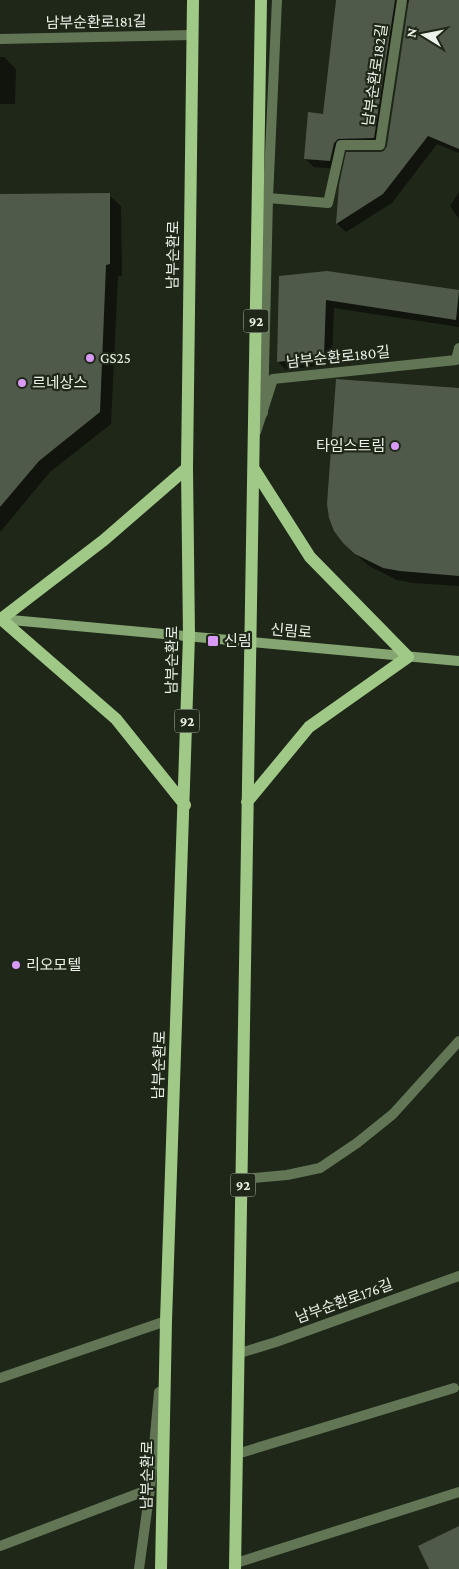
<svg xmlns="http://www.w3.org/2000/svg" width="459" height="1569" font-family="'Crimson Pro','Noto Sans KR',serif">
  <style>
    .shadow { fill: #0007 }
    .building { fill: #505a4a }
    .lines { fill: none; stroke-linecap: round; stroke-linejoin: round }
    .service { stroke: #627656; stroke-width: 10 }
    .minor { stroke: #627656; stroke-width: 10 }
    .tertiary { stroke: #627656; stroke-width: 10 }
    .secondary { stroke: #85a572; stroke-width: 10 }
    .primary { stroke: #a0c987; stroke-width: 12 }
    .poi-dot { fill: #d99af7; stroke: #1e2718; stroke-width: 2 }
    .labels { text-anchor: middle; stroke-width: 4.5; stroke-linejoin: round; paint-order: stroke }
    .shield { fill: #1e2718; stroke: #afb6ab; stroke-width: 1 }
    .shield-label { font-size: 14px; font-weight: bold; fill: #edf3ea }
    .street-label { font-size: 15px; fill: #edf3ea; stroke: #1e2718 }
    .poi-label { font-size: 15px; fill: #edf3ea; stroke: #1e2718; text-anchor: start }
  </style>
  <rect width="100%" height="100%" fill="#1e2718"/>
  <path class="shadow" d="M336 0H459V153L437 144 392 203 346 232 337 224 340 186 384 152 388 147 410 0 403 8 382 146 347 147 343 152 339 169 314 167 305 159 324 115Z
    M0 57H4L16 69 15 104H0Z
    M459 192V219L450 206Z
    M0 195H109L121 206 122 276H118L111 424 50 472 1 531H0Z
    M327 272 459 292V327L334 308 332 364 286 370 278 362Z
    M459 389V586L413 583 397 580 369 566 357 555Z"/>
  <path class="building" d="M336 0H395L374 138 338 139 334 143 330 161 304 159 308 112 323 114Z
    M409 0H459V149L428 136 383 194 336 224 339 185 346 152H380L384 151 387 146Z
    M110 193V264L106 265 100 412 39 461 0 507V194Z
    M327 271 459 290 456 320 326 300 324 356 277 362 279 276Z
    M336 379 459 388V576L400 571 383 568 355 554 343 543 334 531 329 518 327 504Z
    M459 1526V1569H429L418 1546Z"/>
  <g class="lines">
    <path class="service" d="M268 198 328 203 341 145H380L402 0
      M256 432 273 379 456 360 459 348
      M0 1378 166 1321
      M237 1454 454 1388
      M0 1546 150 1489
      M236 1563 459 1492"/>
    <path class="minor" d="M0 39 193 35
      M263 413 268 198 277 0
      M243 1179 287 1175 320 1168 357 1143 393 1114 459 1041
      M240 1353 276 1342 459 1276"/>
    <path class="tertiary" d="M139 1569 150 1489 159 1392"/>
    <path class="secondary" d="M0 619 459 661"/>
    <path class="primary" d="M247 802 309 727 408 657 310 557 254 469
      M185 805 116 719 1 619 104 540 187 468
      M161 1569 166 1321 189 636 187 468 193 0
      M235 1569 261 0"/>
  </g>
  <g class="poi-dot">
    <circle cx="90" cy="358" r="5"/>
    <circle cx="22" cy="383" r="5"/>
    <circle cx="395" cy="446" r="5"/>
    <rect x="207" y="635" width="12" height="12" rx="2.5"/>
    <circle cx="16" cy="965" r="5"/>
  </g>
  <g class="labels">
    <g class="shield">
      <rect x="243.5" y="309.5" width="25" height="23" rx="4"/>
      <rect x="174.5" y="709.5" width="25" height="23" rx="4"/>
      <rect x="230.5" y="1173.5" width="25" height="23" rx="4"/>
    </g>
    <g class="shield-label">
      <text x="256" y="326">92</text>
      <text x="187" y="726">92</text>
      <text x="243" y="1190">92</text>
    </g>
    <g class="street-label">
      <text transform="translate(96 22) rotate(-1)" y="5">남부순환로181길</text>
      <text transform="translate(375 75) rotate(-82)" y="5">남부순환로182길</text>
      <text transform="translate(173 255) rotate(-89)" y="5">남부순환로</text>
      <text transform="translate(338 357) rotate(-6)" y="5">남부순환로180길</text>
      <text transform="translate(291 631) rotate(5)" y="5">신림로</text>
      <text transform="translate(172 660) rotate(-89)" y="5">남부순환로</text>
      <text transform="translate(159 1065) rotate(-88)" y="5">남부순환로</text>
      <text transform="translate(344 1301) rotate(-20)" y="5">남부순환로176길</text>
      <text transform="translate(147 1475) rotate(-89)" y="5">남부순환로</text>
    </g>
    <g class="poi-label">
      <text x="100" y="363">GS25</text>
      <text x="32" y="388">르네상스</text>
      <text x="385" y="451" text-anchor="end">타임스트림</text>
      <text x="224" y="646">신림</text>
      <text x="26" y="970">리오모텔</text>
    </g>
  </g>
  <g transform="translate(424 35) rotate(280)" stroke="#1e2718" stroke-width="4" paint-order="stroke">
  <path d="M0-4L9 19L0 12L-9 19Z" fill="#edf3ea"/>
  <text y="-8" font-size="14" font-weight="bold" text-anchor="middle" fill="#edf3ea">N</text>
  </g>
</svg>
